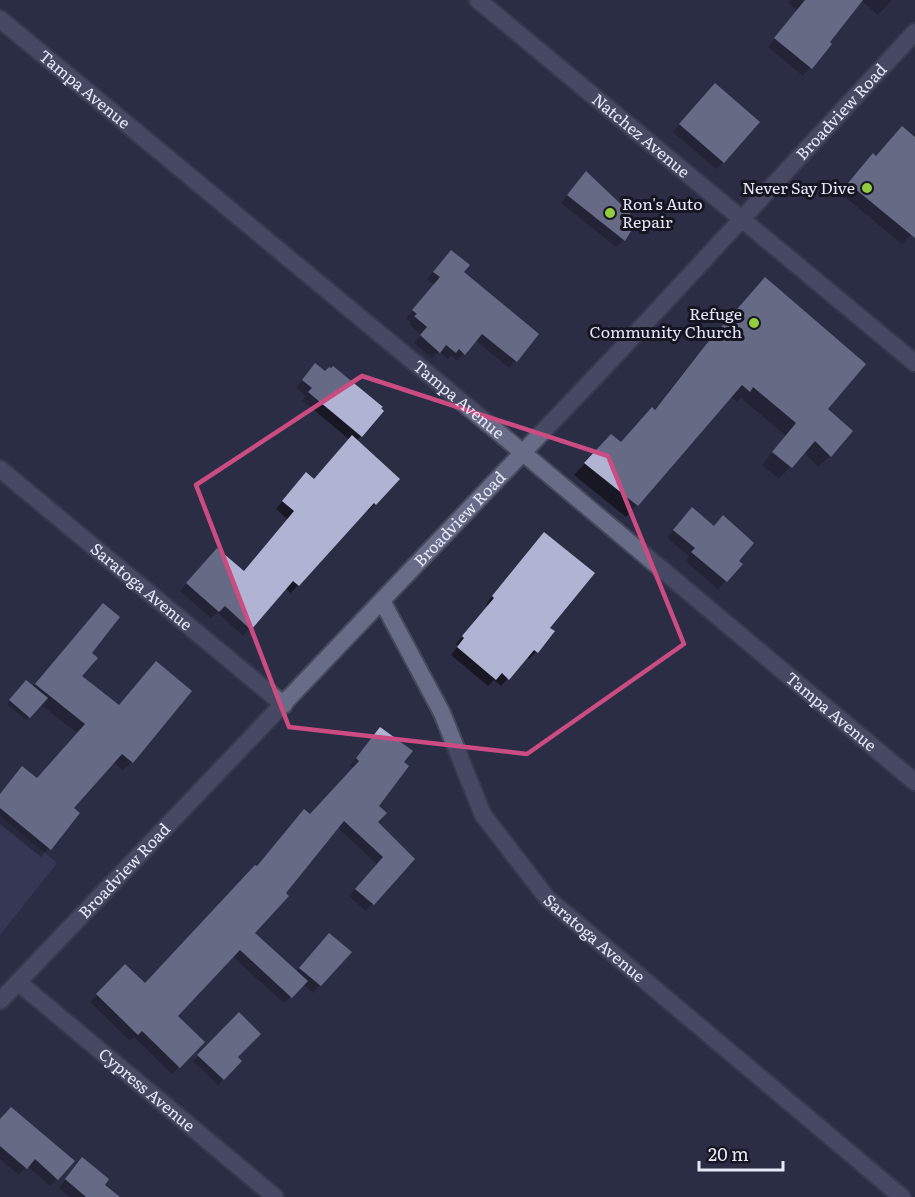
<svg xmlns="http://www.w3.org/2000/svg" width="915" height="1197" font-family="Literata,serif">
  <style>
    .green { fill: #414467 }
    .shadow { fill: #0007 }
    .building { fill: #b0b4d2 }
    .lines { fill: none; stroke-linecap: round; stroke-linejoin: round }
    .minor-casing { stroke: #46485b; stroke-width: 20 }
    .secondary-casing { stroke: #46485b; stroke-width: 20 }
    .minor { stroke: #696c87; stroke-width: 16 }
    .secondary { stroke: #696c87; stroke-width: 16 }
    .marked { fill: none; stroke: #cb4c82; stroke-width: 4.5; stroke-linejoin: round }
    .poi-dot { fill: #92cd3e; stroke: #151621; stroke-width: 2 }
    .labels { text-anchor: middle; stroke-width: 6; stroke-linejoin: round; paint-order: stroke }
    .street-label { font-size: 16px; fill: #e6e8f8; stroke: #151621 }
    .poi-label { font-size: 16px; fill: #e6e8f8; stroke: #151621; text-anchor: end }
  </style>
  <rect width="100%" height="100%" fill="#2b2d45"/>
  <path class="green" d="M0 816 57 863 0 935Z"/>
  <path class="shadow" d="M790 0H892L878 15 861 0 828 42 830 44 803 76 768 47 797 10 788 3Z
    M708 93 723 162 716 169 673 132Z
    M915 134V230L902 244 840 193 873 155 875 157Z
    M579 180 624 240 616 247 561 203Z
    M451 252 462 273 537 335 509 368 475 340 457 361 451 355 448 359 439 351 432 358 414 343 421 335 409 324 411 322 406 318 435 285 427 279Z
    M765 279 826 409 830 456 818 467 804 452 779 479 762 465 786 436 741 398 737 402 730 396 626 517 574 475 599 448 620 444 654 410 693 360Z
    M308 373 361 436 356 441 375 504 368 511 366 509 291 593 285 588 243 636 217 612 211 618 180 591 210 557 243 573 288 520 276 509 299 481H314L350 440 302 400 306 396 296 388Z
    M685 516 741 564 718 589 685 561 689 556 667 538Z
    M537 541 548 628 553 632 536 652 529 659 527 657 501 686 494 680 488 686 451 655 458 646 456 644 488 606 486 604Z
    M94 614 90 654 80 677 118 707 156 663 132 762 123 770 113 762 72 809 78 813 41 857 0 824V794L37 780 77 733 40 704 26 720 7 704 23 685 33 687Z
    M374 735 402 763 377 806 376 822 413 859 366 911 349 896 377 864 337 827 254 932 296 972 322 942 349 952 313 993 303 984 284 1003 232 956 176 1016 203 1042 172 1074 134 1037 130 1041 90 1002 125 967 144 985 256 867 297 817 304 811 310 816 354 768 350 766Z
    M239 1015 236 1057 240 1061 218 1085 193 1061Z
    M0 1120 57 1179 50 1186 27 1166 19 1175 0 1159Z
    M75 1167 103 1185 104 1197H70L59 1188Z"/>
  <path class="building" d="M805 0H863L830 42 832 44 812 69 774 38Z
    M715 83 760 122 724 163 679 124Z
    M902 126 915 137V238L848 183 873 153 876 156Z
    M586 171 629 212 636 223 625 241 567 195Z
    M451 250 470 265 464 272 539 334 517 362 482 334 465 355 459 349 456 353 446 345 440 353 420 335 427 327 414 316 417 314 412 310 440 277 433 272Z
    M765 277 866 364 828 409 853 431 831 457 815 441 792 468 772 452 796 423 753 387 750 392 742 385 638 506 584 463 611 434 621 442 652 407 655 410 704 347Z
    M315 363 325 371 329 367 331 368 333 366 383 407 381 408 384 411 362 437 308 392 312 388 302 380Z
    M352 435 400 479 376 505 374 503 299 586 293 581 251 630 225 606 219 612 186 583 217 548 244 571 294 511 282 501 306 472 314 479Z
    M692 507 714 526 723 515 754 543 739 561 743 564 727 582 691 552 695 548 673 530Z
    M544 532 595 573 550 628 555 631 538 653 534 650 509 680 502 673 496 680 457 647 464 638 462 636 494 598 492 596Z
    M103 603 120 617 92 653 98 658 82 676 119 705 156 661 192 691 133 763 122 754 74 808 80 813 51 850 0 808V794L22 766 37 778 85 724 35 684Z
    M26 680 48 698 30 718 9 700Z
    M380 727 413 751 404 762 409 766 379 806 387 813 378 822 415 859 374 905 355 889 383 857 344 821 286 893 289 896 255 933 308 981 292 998 240 950 178 1016 205 1042 180 1068 142 1031 138 1035 96 994 125 964 145 983 255 865 257 866 304 809 310 814 359 761 356 758Z
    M329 933 352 952 321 986 299 968Z
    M239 1012 261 1034 238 1057 242 1061 224 1080 197 1055Z
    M11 1107 75 1161 58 1180 35 1159 27 1169 0 1146V1119Z
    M82 1157 109 1179 105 1185 120 1197H86L65 1179Z"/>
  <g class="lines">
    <defs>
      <g id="minor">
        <path id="s1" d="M478 0 915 363"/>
        <path id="s2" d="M0 19 497 431 915 782"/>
        <path id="s3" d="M0 469 284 705"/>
        <path id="s4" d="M382 601 442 713 483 815 548 899 902 1197"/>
        <path id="s5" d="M18 982 275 1197"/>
      </g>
      <g id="secondary">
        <path id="s6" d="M0 1001 614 357 915 32"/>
      </g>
    </defs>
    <use href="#minor" class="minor-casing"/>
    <use href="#secondary" class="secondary-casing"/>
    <use href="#minor" class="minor"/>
    <use href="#secondary" class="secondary"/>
  </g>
  <path d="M0 0H915V1197H0ZM362 376 608 456 684 644 527 754 289 727 196 485Z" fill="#2b2d45" fill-opacity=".55" fill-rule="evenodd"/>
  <path class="marked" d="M362 376 608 456 684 644 527 754 289 727 196 485Z"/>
  <g class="poi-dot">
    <circle cx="867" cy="188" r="6"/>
    <circle cx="610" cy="213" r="6"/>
    <circle cx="754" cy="323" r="6"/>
  </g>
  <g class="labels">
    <g class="street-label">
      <text dy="6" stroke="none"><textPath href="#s2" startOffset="110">Tampa Avenue</textPath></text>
      <text dy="6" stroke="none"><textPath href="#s6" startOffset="1224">Broadview Road</textPath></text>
      <text dy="6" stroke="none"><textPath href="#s1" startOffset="212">Natchez Avenue</textPath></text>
      <text dy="6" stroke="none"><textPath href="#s2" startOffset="596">Tampa Avenue</textPath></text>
      <text dy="6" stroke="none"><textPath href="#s6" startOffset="666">Broadview Road</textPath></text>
      <text dy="6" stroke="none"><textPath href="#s3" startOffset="184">Saratoga Avenue</textPath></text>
      <text dy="6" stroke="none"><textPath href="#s2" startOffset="1082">Tampa Avenue</textPath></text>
      <text dy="6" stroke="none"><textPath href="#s6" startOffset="180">Broadview Road</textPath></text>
      <text dy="6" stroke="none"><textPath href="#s4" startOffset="404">Saratoga Avenue</textPath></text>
      <text dy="6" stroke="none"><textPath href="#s5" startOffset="168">Cypress Avenue</textPath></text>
    </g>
    <g class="poi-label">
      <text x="855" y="194">Never Say Dive</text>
      <text x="622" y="210" text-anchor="start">Ron's Auto<tspan x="622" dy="18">Repair</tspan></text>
      <text x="742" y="320">Refuge<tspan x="742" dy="18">Community Church</tspan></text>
    </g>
  </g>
  <path d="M699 1161v9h84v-9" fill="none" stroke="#e6e8f8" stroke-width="3"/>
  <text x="708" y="1161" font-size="18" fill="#e6e8f8" stroke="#151621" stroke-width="4.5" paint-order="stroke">20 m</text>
</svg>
